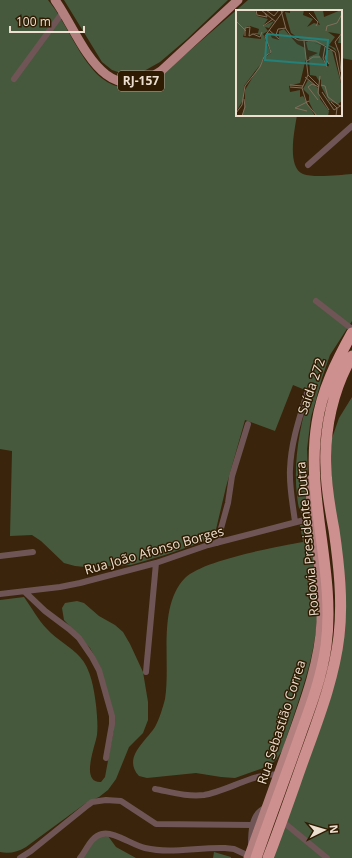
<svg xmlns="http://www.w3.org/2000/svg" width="352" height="858" font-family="'Open Sans',sans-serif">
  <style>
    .green { fill: #46593d }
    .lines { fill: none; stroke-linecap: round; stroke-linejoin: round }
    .street { stroke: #6f5555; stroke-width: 6 }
    .primary { stroke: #b3807f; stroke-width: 9 }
    .highway { stroke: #ce908f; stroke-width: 11 }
    .labels { text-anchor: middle; stroke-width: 3; stroke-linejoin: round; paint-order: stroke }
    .shield { fill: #2f1b02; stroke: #b4a492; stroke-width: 1 }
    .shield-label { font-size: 12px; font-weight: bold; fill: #eddfd0 }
    .street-label { font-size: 13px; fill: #eddfd0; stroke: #2f1b02 }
    .inset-road { fill: none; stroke: #826f5a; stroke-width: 1 }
    .view { fill: #258078; fill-opacity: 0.15; stroke: #258078; stroke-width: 2 }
    .inset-edge { fill: none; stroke: #eddfd0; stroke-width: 2 }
  </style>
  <rect width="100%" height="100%" fill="#3a240b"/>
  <path class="green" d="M0 0H48C78 36 93 112 156 80L248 0H352V60L341 58V11H237V115H297C295 128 286 167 303 174 313 178 340 175 352 174V321L330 355 322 378 311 417 307 449 309 509 307 513 302 514C298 509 298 502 297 496 293 461 300 425 310 392L293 385 275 431 245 420 226 487 214 538 165 555 131 565 86 567 75 566 64 563 41 541 32 535 10 536 12 451 0 449Z
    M64 0H228L187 39 160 62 144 71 131 73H121L112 70 102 62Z
    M352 397V858H273L337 664 331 441 339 418Z
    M312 524C315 546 316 568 317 591 317 600 318 610 317 619 314 664 296 706 283 749L276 760 269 766 235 778 221 777 196 773 147 778 139 776C122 758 146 741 155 727 159 720 163 707 165 699 171 662 157 607 185 578 203 560 276 547 303 542L300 525Z
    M24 597C32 608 38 620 47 629 57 640 70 646 80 657 91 669 94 689 96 705 97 715 98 725 97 735 95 747 80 783 101 782L105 777 114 728 101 668 90 648 64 620 62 608 65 603 77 601 84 603 99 616 115 625 123 632 130 644 143 672 148 702V720L143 733 129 747 116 779 108 790 99 797 86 803 26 847C18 852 9 854 0 852V600Z
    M98 836H108L116 847 136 858H83L94 840Z
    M214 852 231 857V858H213Z"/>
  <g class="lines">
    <path class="street" d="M14 79 63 12
      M308 165 352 126
      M316 301 352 329
      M295 522C293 505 289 487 290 469 291 443 299 419 307 393
      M217 543 228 503 232 476 248 424
      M0 556 33 552
      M25 592 45 611 69 629 79 638 92 657 99 670 112 716V724L106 758
      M0 594 60 587 80 583 156 563 208 545 312 518
      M146 672 156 563
      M155 789C171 792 187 797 204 795 225 792 259 771 278 775
      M282 821 327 858
      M251 846C251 833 251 814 265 808
      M20 858 31 851 88 805 92 802 106 800 121 801 156 824 252 825
      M80 858C87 850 90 837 102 834 114 831 132 845 145 848 171 854 198 847 225 848L234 849 249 856"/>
    <path class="primary" d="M55 0C81 36 102 112 161 71L238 0
      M248 858C262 820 275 782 289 744 303 705 319 664 321 622 322 574 313 527 309 480"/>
    <path class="highway" d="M256 858C271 815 287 773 302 730 312 703 322 675 326 646 336 571 305 497 317 423 322 390 336 362 352 333
      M268 858C280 827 291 795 302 764 317 722 334 680 339 636 343 601 339 565 334 530 330 509 326 488 326 467 324 429 333 389 352 356"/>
  </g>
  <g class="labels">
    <rect class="shield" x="118" y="71" width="46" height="20" rx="3"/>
    <g class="shield-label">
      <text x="141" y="85">RJ-157</text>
    </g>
    <g class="street-label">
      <text transform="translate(311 386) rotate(-71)" y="5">Saída 272</text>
      <text transform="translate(307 539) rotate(-95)" y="5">Rodovia Presidente Dutra</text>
      <text transform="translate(154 550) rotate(-16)" y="5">Rua João Afonso Borges</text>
      <text transform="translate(281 722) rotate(-72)" y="5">Rua Sebastião Correa</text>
    </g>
  </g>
  <g transform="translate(236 10)">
    <rect width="106" height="106" fill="#3a240b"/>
    <path d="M0 0H19L21 6 32 9 27 16 38 11 33 18 29 17 32 21 27 24 35 40 8 76 7 90 0 102ZM14 16 23 19 22 23H14L25 25V29L7 27 10 17ZM54 0H68L67 5 77 9 71 17 78 13 84 15 77 0H87L88 7 105 0 106 33H102L104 24 92 22 99 27 93 35 99 38 101 42 95 37 64 29 55 23 49 2 54 3ZM48 19 61 34 69 38 70 48 64 73 53 76 54 82 64 80V87L67 86 79 106H6L9 94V80L28 48 35 43 29 30 33 22 36 28 43 30V21ZM73 31 85 35 83 45 92 57 93 55 89 48 92 40H96L106 77V91L102 94 93 91 85 76V69L83 71 80 66 74 65 73 47 82 43 72 40 70 32ZM72 70 82 78 84 89 93 101 92 106H80L73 92V85L67 79Z" fill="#46593d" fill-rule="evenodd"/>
    <path class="inset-road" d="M20 0 21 5 31 7 29 3M25 0 40 12M30 0 38 6 43 0M45 0 50 19 55 26 62 30 80 31 99 42 106 75M73 3 82 12 80 16M0 11 10 21M27 16 37 9M33 20 43 29M90 21 91 16 101 13 106 4M40 25 42 19 50 18M9 26V18L14 17 13 26 17 24 24 27 26 22M68 31 72 65 66 78 71 94 81 106M89 37 87 48 91 57M91 43 89 48 93 54M103 43 99 32 106 23M103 43 105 62M71 51 77 47H84M72 65 83 76M84 66 82 83 93 100M69 67 79 75M54 75 67 76M85 75 89 76 92 87 104 96M54 77 66 78M86 82 98 100 106 95M82 90 72 77 76 74 83 77M95 92 101 98 100 106M71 101 59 98 73 91M0 103 6 95 9 76 24 57 28 47 35 42 29 26 48 0M6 106 9 97 8 89"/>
    <path class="view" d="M31 24 92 30 90 55 29 50Z"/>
    <rect width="106" height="106" class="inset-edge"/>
  </g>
  <g transform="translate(324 830) rotate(85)" stroke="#2f1b02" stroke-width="3" paint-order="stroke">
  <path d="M0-3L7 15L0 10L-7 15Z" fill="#eddfd0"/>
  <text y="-6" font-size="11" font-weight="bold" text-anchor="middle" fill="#eddfd0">N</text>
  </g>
  <path d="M10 26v6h74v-6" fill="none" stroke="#eddfd0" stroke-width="2"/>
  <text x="16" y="26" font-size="12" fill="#eddfd0" stroke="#2f1b02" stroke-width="3" paint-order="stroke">100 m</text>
</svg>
